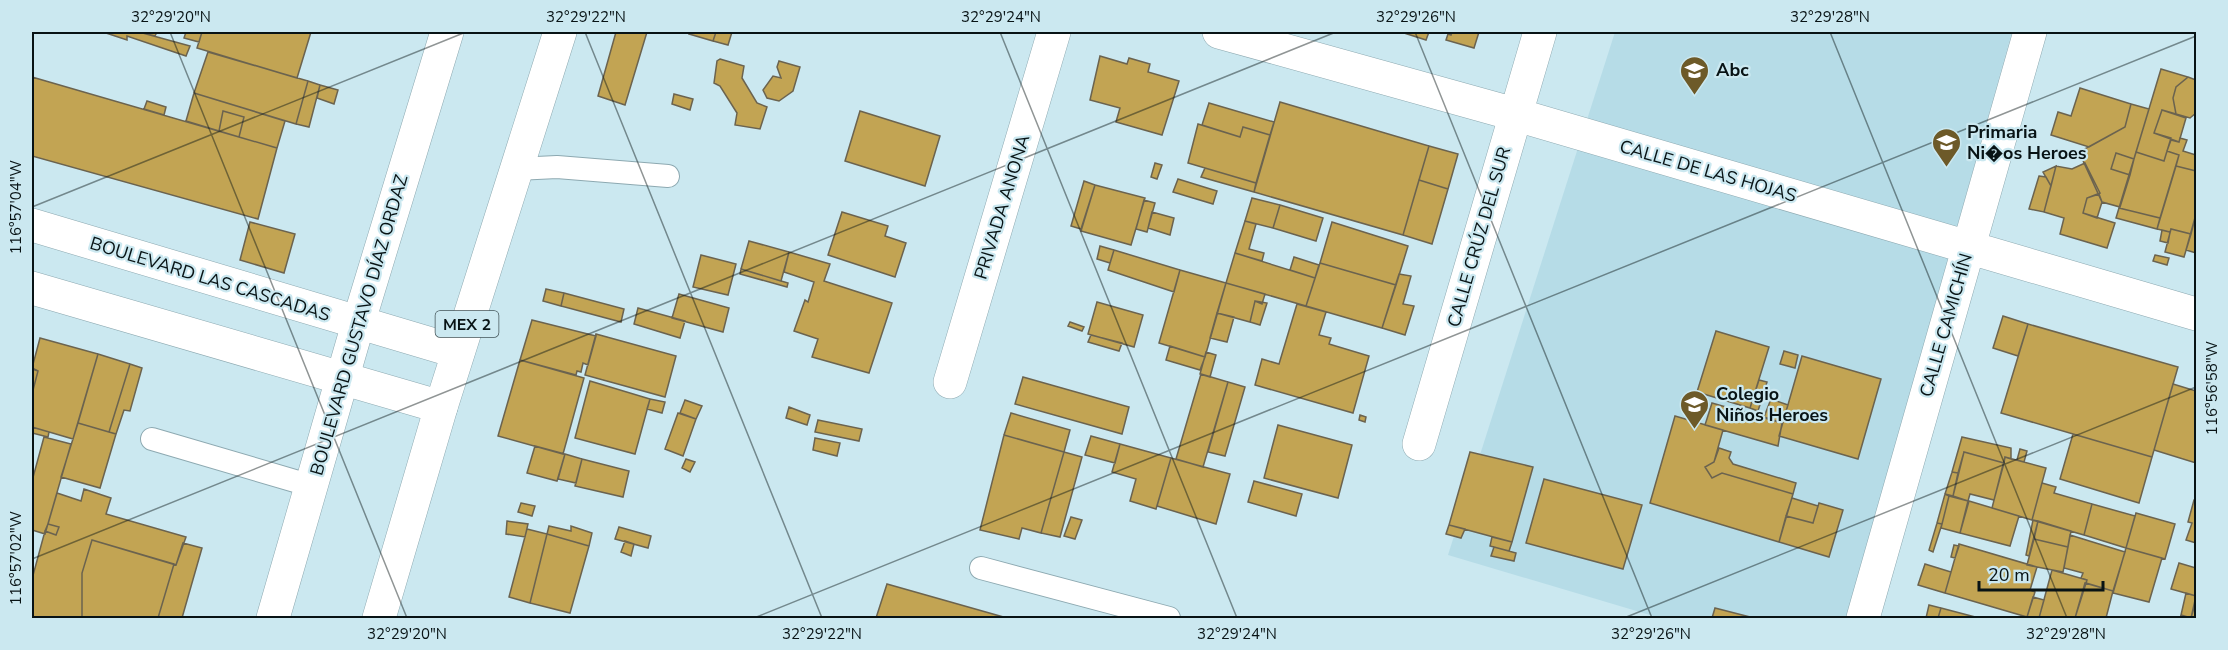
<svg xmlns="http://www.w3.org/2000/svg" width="2228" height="650" font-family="'Nunito Sans',sans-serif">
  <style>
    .built { fill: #b6dce7 }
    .building { fill: #c2a453; stroke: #6b634f; stroke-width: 1.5 }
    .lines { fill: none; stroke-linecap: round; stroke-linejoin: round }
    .service-casing { stroke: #8da9b1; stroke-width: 24 }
    .minor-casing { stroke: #8da9b1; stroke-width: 34 }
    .tertiary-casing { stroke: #8da9b1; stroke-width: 34 }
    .primary-casing { stroke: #8da9b1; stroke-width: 34 }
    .service { stroke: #fff; stroke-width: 22 }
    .minor { stroke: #fff; stroke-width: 33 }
    .tertiary { stroke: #fff; stroke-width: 33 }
    .primary { stroke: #fff; stroke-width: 33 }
    .ticks { fill: none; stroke: #081315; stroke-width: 1.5; stroke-opacity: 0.45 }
    .labels { text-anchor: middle; stroke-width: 4.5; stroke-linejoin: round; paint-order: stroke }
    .shield { fill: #cbe8f0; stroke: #425357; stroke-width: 1.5 }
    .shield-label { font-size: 16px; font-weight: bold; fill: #081315 }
    .poi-label { font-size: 18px; font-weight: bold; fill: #081315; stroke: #cbe8f0; text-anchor: start }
    .street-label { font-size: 18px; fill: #081315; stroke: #cbe8f0 }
    .neatline { fill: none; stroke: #081315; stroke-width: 2 }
    .ticks-label { font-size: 15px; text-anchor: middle; fill: #081315 }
  </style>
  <rect width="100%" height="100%" fill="#cbe8f0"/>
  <path class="built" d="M1615 32H2012L1847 618H1660L1448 555Z"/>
  <path class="building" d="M103 32H139L190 46 186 56 127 36V40Z
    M139 32H157L155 36Z
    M186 32H202L199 42 184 38Z
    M202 32H311L297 78 197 48Z
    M616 32H647L625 105 598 96Z
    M690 32H716L713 41 689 34Z
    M716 32H732L728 45 713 41Z
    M1401 32H1429L1426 40Z
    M1452 32H1479L1474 48 1446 40 1448 34 1451 35Z
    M208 52 308 81 296 124 194 93Z
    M1100 56 1127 64 1129 58 1150 64 1148 72 1179 81 1162 135 1116 122 1120 108 1090 100Z
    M720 59 744 66 742 78 757 103 767 107 760 129 735 125 737 113 720 86 714 83 717 61Z
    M779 61 800 67 793 91 779 101 767 98 763 90 773 76 781 78 777 67Z
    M2161 69 2188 77 2176 87 2173 98 2176 114 2162 110 2154 133 2171 138 2164 161 2136 152Z
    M32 77 277 148 258 219 32 156Z
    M2188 77 2196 80V113L2190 118 2176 114 2173 98 2176 87Z
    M308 81 320 85 309 127 296 124Z
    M320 85 338 90 334 104 317 98Z
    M2080 88 2131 104 2125 127 2089 147 2051 135 2058 112 2071 116Z
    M194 93 285 121 277 148 239 137 244 117 223 111 219 131 186 121Z
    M674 94 693 99 690 110 672 104Z
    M147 101 166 107 164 115 144 109Z
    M1280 102 1429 146 1403 235 1254 192Z
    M1209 103 1274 122 1270 135 1243 127 1240 137 1202 125Z
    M2131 104 2149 109 2134 159 2116 153 2111 169 2130 175 2120 207 2102 202 2079 152 2125 127Z
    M2162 110 2186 118 2179 142 2154 133Z
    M223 111 244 117 239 137 219 131Z
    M860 111 940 136 925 186 845 161Z
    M1198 124 1240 137 1243 127 1270 135 1256 183 1188 163Z
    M2180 138 2187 140 2183 151 2196 155V171L2176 166 2179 155 2167 151 2171 140 2179 142Z
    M1429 146 1458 154 1448 189 1419 180Z
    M2167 151 2179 155 2160 218 2119 208 2136 152 2164 161Z
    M2116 153 2134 159 2130 175 2111 169Z
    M1155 163 1162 165 1157 179 1151 177Z
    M2085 163 2100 193 2087 198 2083 213 2115 223 2107 248 2060 234 2064 218 2044 212 2056 166 2072 169Z
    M2056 166 2051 186 2043 172Z
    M2176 166 2196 171V214L2191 234 2171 229 2170 232 2157 229Z
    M1205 168 1256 183 1254 192 1201 177Z
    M2039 176 2046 177 2051 186 2044 212 2029 209Z
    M1178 179 1217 191 1213 204 1173 192Z
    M1419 180 1448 189 1432 244 1403 235Z
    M1084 181 1095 185 1081 229 1071 226Z
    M1095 185 1145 198 1131 245 1081 231Z
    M2099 194 2102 202 2097 218 2083 213 2087 198Z
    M1252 198 1280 205 1273 228 1245 221Z
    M1144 200 1155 203 1147 232 1136 229Z
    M1280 205 1323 218 1316 241 1273 228Z
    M2119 208 2160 218 2157 229 2116 218Z
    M842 212 888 226 885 236 906 243 895 277 828 255Z
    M1152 212 1174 218 1170 235 1148 228Z
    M2196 214V253L2186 250Z
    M1245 221 1256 224 1249 249 1264 253 1262 261 1235 253Z
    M250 222 295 234 284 273 240 260Z
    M1332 222 1408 246 1396 285 1320 263Z
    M2171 229 2191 234 2184 257 2165 252Z
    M2162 230 2170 232 2168 243 2160 241Z
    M749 241 789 252 781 281 741 269Z
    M1100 246 1114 250 1110 263 1097 259Z
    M1114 250 1180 270 1174 292 1108 270Z
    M789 252 830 264 824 281 892 303 869 373 812 357 818 339 794 331 805 300 808 302 814 282 784 272Z
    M1235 253 1315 278 1306 306 1226 283Z
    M701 255 736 264 728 295 693 287Z
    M2155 255 2169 258 2167 265 2153 261Z
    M1294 257 1319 265 1315 278 1290 270Z
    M1320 263 1396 285 1382 328 1306 306Z
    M741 269 788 283 787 287 740 274Z
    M1180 270 1226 283 1205 357 1159 343Z
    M1399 274 1411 276 1403 304 1414 306 1405 335 1382 328Z
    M1226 283 1265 294 1262 304 1255 301 1250 322 1217 313Z
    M546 289 564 293 561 306 543 301Z
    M564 293 624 309 621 322 561 306Z
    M679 294 729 308 723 332 672 318Z
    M1255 301 1267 303 1260 325 1250 322Z
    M1097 302 1143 315 1134 347 1088 334Z
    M1297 304 1326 312 1319 335 1331 338 1329 344 1369 356 1353 413 1255 385 1262 359 1279 364Z
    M638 308 685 321 680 338 634 324Z
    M1217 313 1234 317 1227 342 1210 338Z
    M2003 316 2028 324 2018 356 1993 348Z
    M532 320 596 336 588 365 583 363 581 372 577 371 576 375 520 360Z
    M1070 322 1084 327 1082 331 1068 326Z
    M2028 324 2178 367 2152 457 2001 413Z
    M1716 331 1769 347 1750 408 1697 392Z
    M596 334 676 356 665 397 585 375Z
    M1091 335 1122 343 1119 351 1088 342Z
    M40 338 98 354 73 439 32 427V394L38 371 32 368Z
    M1170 346 1205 357 1200 370 1166 360Z
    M1784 351 1798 355 1795 368 1780 364Z
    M1206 352 1216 355 1210 377 1200 374Z
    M98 354 130 364 109 432 78 423Z
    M1802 356 1881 379 1858 459 1779 436Z
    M520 360 584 378 563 454 498 436Z
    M130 364 142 368 130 411 124 410 116 434 109 432Z
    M32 369 38 371 32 394Z
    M1201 374 1228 382 1203 467 1176 459Z
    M1023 377 1129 407 1122 434 1015 404Z
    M1759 380 1767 382 1758 411 1750 408Z
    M590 381 650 399 635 454 575 438Z
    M1228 382 1245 387 1225 456 1208 452Z
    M2173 384 2196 391V463L2154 450Z
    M650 399 665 402 662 413 647 409Z
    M1771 399 1788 405 1782 423 1764 417Z
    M685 400 702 406 696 419 680 413Z
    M1712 403 1782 423 1778 446 1705 425Z
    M789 407 810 415 807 425 786 418Z
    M678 413 696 419 683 456 665 449Z
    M1011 413 1070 430 1064 452 1004 435Z
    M1360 415 1366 417 1365 422 1359 420Z
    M1675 416 1723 430 1714 462 1705 467 1712 478 1722 473 1793 494 1779 542 1650 503Z
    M818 420 862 429 859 441 815 432Z
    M78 423 116 434 100 488 61 477Z
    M1278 425 1352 445 1338 498 1264 478Z
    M32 427 49 432 48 437 32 433Z
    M2073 434 2152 457 2139 503 2060 479Z
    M1004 435 1064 452 1041 533 1022 528 1019 539 980 530Z
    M1091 436 1120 444 1115 463 1085 455Z
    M44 437 71 444 45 534 32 530V481Z
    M1962 437 2011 448V459L2005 457 2004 463 1964 452 1958 473 1952 472Z
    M815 438 840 443 837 456 813 450Z
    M1120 444 1171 458 1156 509 1130 501 1136 479 1112 472Z
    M535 446 565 454 557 481 527 473Z
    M1719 448 1731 452 1729 458 1733 464 1796 483 1793 494 1722 473 1712 478 1705 467 1714 462Z
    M2020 449 2027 451 2024 462 2017 460Z
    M1064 452 1082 457 1060 537 1041 533Z
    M1470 452 1533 467 1512 542 1449 525Z
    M1964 452 2004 463 1994 500 1970 494 1968 501 1953 496Z
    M565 454 582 459 576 483 558 479Z
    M2005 457 2046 468 2032 520 1992 508Z
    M1171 458 1230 474 1216 524 1157 506Z
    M582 459 629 471 623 497 575 486Z
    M686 459 695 462 690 472 682 468Z
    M1952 472 1958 473 1953 496 1945 494Z
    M1544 479 1642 505 1623 569 1526 543Z
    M1254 481 1302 494 1296 516 1248 502Z
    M2042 483 2056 487 2054 493 2092 504 2084 535 2032 520Z
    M84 489 111 498 106 514 186 537 176 565 92 540 82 573V618H32V579L45 531 56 535 59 527 48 524 57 493 81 501Z
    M1945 494 1949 496 1942 524 1937 523Z
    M1949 496 1968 501 1960 533 1941 528Z
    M1792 498 1818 506 1813 523 1786 516Z
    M2194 500H2196V543L2186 540 2192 523 2188 522Z
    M1969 501 2019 516 2010 546 1960 533Z
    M521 503 535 506 532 516 518 512Z
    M1819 503 1843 510 1829 557 1779 542 1786 516 1813 523Z
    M2092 504 2135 516 2126 548 2084 535Z
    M2136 513 2175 524 2165 559 2126 548Z
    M1071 517 1082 520 1075 539 1064 536Z
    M2033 520 2038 521 2029 556 2026 555Z
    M507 521 528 524 525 537 506 534Z
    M2038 521 2071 531 2068 547 2034 539Z
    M1937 523 1942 524 1933 552 1929 550Z
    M48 524 59 527 56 535 45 531Z
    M1449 525 1465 529 1461 538 1446 534Z
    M549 526 571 531V526L592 533 589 546 547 534Z
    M619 527 651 536 648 548 615 539Z
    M527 529 547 534 530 603 509 597Z
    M547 534 589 546 570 613 530 603Z
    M2070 535 2125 552 2113 591 2086 583 2087 580 2081 578 2083 573 2064 568Z
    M1492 537 1512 542 1509 551 1490 546Z
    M2034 539 2068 547 2063 572 2027 565Z
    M92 540 174 564 158 618H82V573Z
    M625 541 634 544 631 556 621 552Z
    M183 543 202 548 182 618H158L174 564 176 565Z
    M1959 544 2037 567 2030 590 2035 592 2027 617 1945 593Z
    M1954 545 1959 546 1955 558 1951 557Z
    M1494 547 1516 553 1514 561 1491 556Z
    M2126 548 2162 558 2149 602 2113 593Z
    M2179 563 2196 568V596L2171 589Z
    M1925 564 1951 572 1945 593 1918 585Z
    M2052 570 2087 580 2075 618H2039Z
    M2085 583 2113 591 2106 618H2075Z
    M887 584 1007 618H876Z
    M2186 593 2196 596 2191 618 2181 615Z
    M2033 597 2044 600 2039 618 2027 617Z
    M2196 601V618H2180L2181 615 2191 618Z
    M1929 605 1941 608 1938 618H1926Z
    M1715 608 1754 618H1712Z
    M1941 608 1979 618H1938Z"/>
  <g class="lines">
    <defs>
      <path id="service" d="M516 169 557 167 668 176
        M152 439 312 486
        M981 568 1169 618"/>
      <path id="minor" d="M1219 32 1514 114 2196 314
        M950 382 1054 32
        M1419 444 1540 32
        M1863 618 2030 32"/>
      <path id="tertiary" d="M32 225 458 352
        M32 288 441 407"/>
      <path id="primary" d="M273 618 358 324 447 32
        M379 618 441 407 560 32"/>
    </defs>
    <use href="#service" class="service-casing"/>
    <use href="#minor" class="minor-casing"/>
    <use href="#tertiary" class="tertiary-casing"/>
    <use href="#primary" class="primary-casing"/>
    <use href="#service" class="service"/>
    <use href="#minor" class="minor"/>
    <use href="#tertiary" class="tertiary"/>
    <use href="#primary" class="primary"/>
  </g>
  <path class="ticks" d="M170 32 407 618M585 32 822 618M1000 32 1237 618M1415 32 1652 618M1830 32 2067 618M32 207 466 32M32 559 1336 32M754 618 2196 36M1624 618 2196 387"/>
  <defs>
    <symbol id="school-pin" viewBox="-11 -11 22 30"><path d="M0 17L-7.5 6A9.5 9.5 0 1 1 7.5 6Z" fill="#6d5a29" stroke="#cbe8f0"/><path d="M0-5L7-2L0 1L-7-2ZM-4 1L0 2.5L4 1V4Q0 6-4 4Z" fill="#fff"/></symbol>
    <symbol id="university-pin" viewBox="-11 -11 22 30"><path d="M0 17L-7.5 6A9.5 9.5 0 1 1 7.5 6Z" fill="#6d5a29" stroke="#cbe8f0"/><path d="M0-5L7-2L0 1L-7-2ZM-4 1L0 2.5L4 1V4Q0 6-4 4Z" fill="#fff"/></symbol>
  </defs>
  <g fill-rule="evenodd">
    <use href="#school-pin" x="1678" y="54" width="33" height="45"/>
    <use href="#school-pin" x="1930" y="126" width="33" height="45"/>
    <use href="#university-pin" x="1678" y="388" width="33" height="45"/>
  </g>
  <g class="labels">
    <rect class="shield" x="435.5" y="311" width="63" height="26" rx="4.5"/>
    <g class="shield-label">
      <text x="467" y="330">MEX 2</text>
    </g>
    <g class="poi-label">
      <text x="1716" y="76">Abc</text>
      <text x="1967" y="138">Primaria<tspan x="1967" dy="21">Ni�os Heroes</tspan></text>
      <text x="1716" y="400">Colegio<tspan x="1716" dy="21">Niños Heroes</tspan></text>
    </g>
    <g class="street-label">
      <text transform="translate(1708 171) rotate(16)" y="6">CALLE DE LAS HOJAS</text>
      <text transform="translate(1002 207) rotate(-73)" y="6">PRIVADA ANONA</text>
      <text transform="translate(1479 237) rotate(-74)" y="6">CALLE CRÚZ DEL SUR</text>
      <text transform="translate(210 279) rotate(17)" y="6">BOULEVARD LAS CASCADAS</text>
      <text transform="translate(359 325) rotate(-74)" y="6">BOULEVARD GUSTAVO DÍAZ ORDAZ</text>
      <text transform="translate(1946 325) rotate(-74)" y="6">CALLE CAMICHÍN</text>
    </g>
  </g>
  <rect width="2228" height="650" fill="none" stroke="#cbe8f0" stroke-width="66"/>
  <path d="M1979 581v9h124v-9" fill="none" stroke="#081315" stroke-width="3"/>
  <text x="1988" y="581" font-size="18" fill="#081315" stroke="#cbe8f0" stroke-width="4.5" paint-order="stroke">20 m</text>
  <rect x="33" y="33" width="2162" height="584" class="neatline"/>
  <g class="ticks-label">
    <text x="171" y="22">32°29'20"N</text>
    <text x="586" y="22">32°29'22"N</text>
    <text x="1001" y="22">32°29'24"N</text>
    <text x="1416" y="22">32°29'26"N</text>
    <text x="1830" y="22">32°29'28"N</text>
    <text transform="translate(16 207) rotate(-90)" y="5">116°57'04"W</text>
    <text transform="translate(2212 388) rotate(-90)" y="5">116°56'58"W</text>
    <text transform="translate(16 558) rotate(-90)" y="5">116°57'02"W</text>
    <text x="407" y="639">32°29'20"N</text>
    <text x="822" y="639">32°29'22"N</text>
    <text x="1237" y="639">32°29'24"N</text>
    <text x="1651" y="639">32°29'26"N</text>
    <text x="2066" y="639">32°29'28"N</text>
  </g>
</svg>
